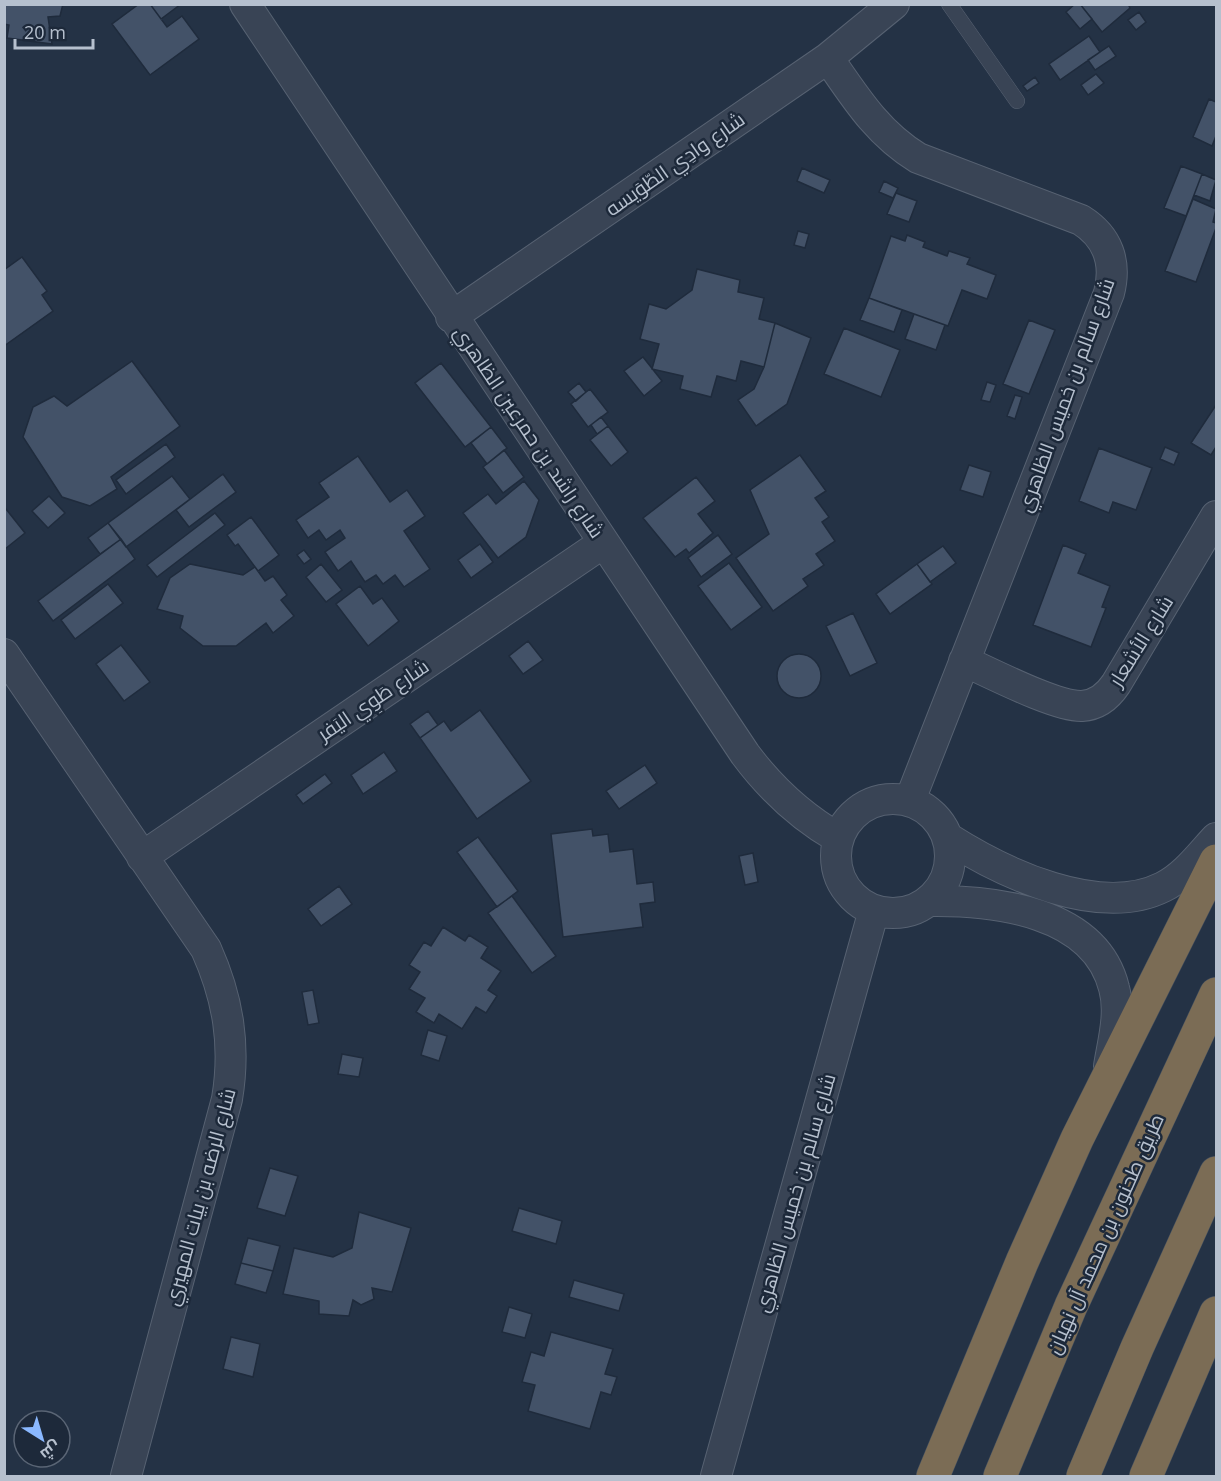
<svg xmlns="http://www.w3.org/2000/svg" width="1221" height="1481" font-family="'Open Sans',Cairo,sans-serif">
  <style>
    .building { fill: #435268; stroke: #1f2b3c; stroke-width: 1.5 }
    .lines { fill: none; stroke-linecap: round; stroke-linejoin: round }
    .service-casing { stroke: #576272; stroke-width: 16 }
    .minor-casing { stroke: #576272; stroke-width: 32 }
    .motorway-casing { stroke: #434f5f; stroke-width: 34 }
    .service { stroke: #394455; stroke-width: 15 }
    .minor { stroke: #394455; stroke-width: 30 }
    .motorway { stroke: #7b6c55; stroke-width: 33 }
    .labels { text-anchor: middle; stroke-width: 5; stroke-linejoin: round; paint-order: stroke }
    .street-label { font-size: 20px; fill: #b6c0ce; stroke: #1d293a }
  </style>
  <rect width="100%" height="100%" fill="#243245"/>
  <path class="building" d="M4 4H63L60 16 48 17 52 44 7 38 9 25 4 24Z
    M139 4H150L167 27 182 16 199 39 150 75 112 24Z
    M150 4H181L161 19Z
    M1075 4H1080L1092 19 1080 29 1066 12Z
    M1080 4H1128L1130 8 1102 32Z
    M1139 12 1146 22 1136 30 1128 20Z
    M1089 36 1100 52 1060 80 1049 64Z
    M1109 46 1116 56 1095 70 1088 60Z
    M1096 74 1104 83 1088 95 1081 85Z
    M1035 77 1039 83 1027 91 1023 86Z
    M1209 99 1216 102V136L1212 146 1193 137Z
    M1181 166 1202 174 1186 216 1164 208Z
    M802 168 830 180 824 193 797 181Z
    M1202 174 1216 180 1210 201 1194 195Z
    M884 181 898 188 893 198 879 192Z
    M896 193 917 201 909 222 887 214Z
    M1193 199 1216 209 1213 222 1216 223V228L1196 282 1165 271Z
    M798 231 809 234 805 248 794 245Z
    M907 235 925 242 923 247 947 256 949 251 970 258 967 264 996 275 987 299 962 290 948 326 869 298 891 236 905 241Z
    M22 257 47 291 42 295 53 311 4 346V270Z
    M697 269 740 280 738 292 764 298 759 319 775 323 764 367 741 361 736 381 717 376 711 397 680 389 683 376 652 369 659 344 640 339 649 304 666 309 692 290Z
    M869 298 902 310 894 332 860 320Z
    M914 314 945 325 936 350 905 339Z
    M1029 320 1055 330 1029 394 1003 384Z
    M775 323 811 338 787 404 756 426 738 400 754 389 764 367Z
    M844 328 900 350 881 397 824 374Z
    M643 357 662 381 644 396 624 371Z
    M132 361 180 426 111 477 117 489 90 506 62 497 23 437 33 407 54 396 67 406Z
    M441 363 491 427 465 447 415 383Z
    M987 382 996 385 990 402 981 400Z
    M579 383 586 392 576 401 568 392Z
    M590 389 608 412 588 427 571 404Z
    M1015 395 1022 397 1015 419 1007 416Z
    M1216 405V447L1211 455 1191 443Z
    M601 417 608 426 597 434 591 425Z
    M608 426 628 452 611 466 590 440Z
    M491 427 507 448 487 464 471 443Z
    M166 444 175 457 126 494 116 480Z
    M1165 447 1179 453 1174 465 1160 459Z
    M1099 448 1152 468 1136 510 1113 502 1109 513 1079 501Z
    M504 450 524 477 503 493 483 467Z
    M800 455 826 491 815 498 829 517 822 522 835 541 816 554 824 565 803 579 808 586 773 611 736 558 769 534 750 490Z
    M358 456 390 502 407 490 425 516 404 531 430 569 404 587 395 575 383 584 376 575 365 582 351 561 338 571 325 552 345 538 340 530 326 540 319 530 308 538 296 520 329 497 319 483Z
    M969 465 991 472 983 497 960 490Z
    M223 474 236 492 189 527 176 510Z
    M172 476 190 499 126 547 108 523Z
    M696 477 715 501 698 514 713 533 689 553 686 549 675 557 643 518Z
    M524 481 539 500 526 537 498 558 463 513 488 494 496 504Z
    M49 496 65 513 48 528 32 511Z
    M6 509 25 533 5 549 4 511Z
    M215 513 225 525 157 577 147 565Z
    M251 517 279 555 258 571 238 544 235 546 227 535Z
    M108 523 121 539 100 554 88 538Z
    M718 535 732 554 701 577 688 558Z
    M121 539 135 559 53 621 38 601Z
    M480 544 493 562 471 578 458 560Z
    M1063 545 1086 554 1078 573 1110 586 1102 607 1106 608 1091 647 1033 625Z
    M943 546 956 563 930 582 917 564Z
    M304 550 311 559 304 564 297 555Z
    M729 563 762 607 731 630 698 586Z
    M190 564 243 575 255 567 265 581 273 576 287 595 281 600 294 616 273 633 266 623 236 646H203L180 628 183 616 157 609 170 578Z
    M321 564 342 590 326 602 306 577Z
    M917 564 932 584 890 614 876 594Z
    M108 584 123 603 75 639 61 620Z
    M360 586 373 604 382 598 399 621 368 646 336 604Z
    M853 613 877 663 850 676 826 626Z
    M528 641 543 660 523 674 509 656Z
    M121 645 150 682 124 701 96 664Z
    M777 676a22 22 0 1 1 44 0a22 22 0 1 1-44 0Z
    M480 710 531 781 477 819 420 738 444 721 451 731Z
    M428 711 438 725 420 738 410 724Z
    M384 752 397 771 363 794 351 775Z
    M645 765 657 783 619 809 606 791Z
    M325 774 332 783 303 804 296 795Z
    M592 829 593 836 608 834 610 852 633 849 637 884 653 882 655 902 640 904 643 927 563 937 551 834Z
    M478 837 518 891 497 907 457 852Z
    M753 853 758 882 745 885 739 856Z
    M339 886 352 904 321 926 308 909Z
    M512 896 556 956 532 973 488 913Z
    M443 927 465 941 469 935 488 947 481 958 501 971 488 990 497 996 486 1013 476 1007 462 1029 439 1014 434 1023 416 1012 425 998 409 989 420 972 409 965 424 942 431 946Z
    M313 990 319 1023 308 1025 302 992Z
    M428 1030 447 1036 439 1061 421 1055Z
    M342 1054 363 1058 359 1077 338 1074Z
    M270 1168 298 1176 285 1216 257 1208Z
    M519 1208 562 1221 556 1244 512 1231Z
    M359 1212 411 1228 392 1292 372 1288 374 1299 361 1305 353 1300 349 1316 319 1314V1301L283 1294 294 1248 333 1257 352 1248Z
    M248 1238 280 1246 273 1271 241 1263Z
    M241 1263 273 1271 266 1293 235 1284Z
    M574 1280 624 1294 619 1311 569 1297Z
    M509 1307 532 1314 525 1338 502 1332Z
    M551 1332 613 1349 605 1374 617 1377 611 1395 601 1392 590 1429 528 1411 535 1385 522 1382 531 1352 544 1356Z
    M231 1337 260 1344 253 1377 223 1369Z"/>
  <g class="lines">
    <defs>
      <path id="service" d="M949 4 1017 101"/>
      <path id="minor" d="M245 4 745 754C771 789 800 816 838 838
        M828 58C855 97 877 133 918 158L1081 220C1108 237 1117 262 1109 293L910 800
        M451 317 828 58 894 4
        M4 654 206 949C228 998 236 1045 227 1099L126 1476
        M964 661C991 673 1056 707 1082 706 1097 705 1108 696 1116 684L1216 516
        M836 856a57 57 0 1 1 114 0a57 57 0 1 1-114 0Z
        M948 838C1003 873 1099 919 1163 887 1185 876 1200 855 1216 838
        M142 857 603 543
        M929 901C994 900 1095 911 1114 988 1121 1013 1113 1041 1109 1066
        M716 1476 874 910"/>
      <path id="motorway" d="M933 1476 1022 1262 1077 1139 1216 861
        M1000 1476 1071 1306 1216 994
        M1083 1476 1137 1348 1216 1173
        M1146 1476 1216 1313"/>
    </defs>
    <use href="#service" class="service-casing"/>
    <use href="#minor" class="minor-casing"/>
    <use href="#motorway" class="motorway-casing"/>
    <use href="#service" class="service"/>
    <use href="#minor" class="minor"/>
    <use href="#motorway" class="motorway"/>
  </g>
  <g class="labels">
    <g class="street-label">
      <text transform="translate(675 164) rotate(-35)" y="7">شارع وادِي الطّوَيسه</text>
      <text transform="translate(1066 395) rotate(-70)" y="7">شارع سالم بن خميس الظاهري</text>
      <text transform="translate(529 432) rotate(56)" y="7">شارع راشد بن حمرعين الظاهري</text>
      <text transform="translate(1141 641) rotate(-58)" y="7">شارع الأشعار</text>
      <text transform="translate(373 700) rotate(-34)" y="7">شارع طَوِي اليَفر</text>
      <text transform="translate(795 1193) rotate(-74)" y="7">شارع سالم بن خميس الظاهري</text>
      <text transform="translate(200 1197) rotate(-75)" y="7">شارع الرضه بن بيات المهيري</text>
      <text transform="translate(1105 1234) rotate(-66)" y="7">طريق طحنون بن محمد آل نهيان</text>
    </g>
  </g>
  <rect width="1221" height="1481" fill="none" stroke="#b6c0ce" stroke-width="12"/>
  <g transform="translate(42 1439) rotate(143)"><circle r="28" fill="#1d293a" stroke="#5a6575" stroke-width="1.5"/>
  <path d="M0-4.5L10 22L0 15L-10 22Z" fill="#8ab8ff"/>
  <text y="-9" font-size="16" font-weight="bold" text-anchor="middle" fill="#b6c0ce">ش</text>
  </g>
  <path d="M15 39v9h78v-9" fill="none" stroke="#b6c0ce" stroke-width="3"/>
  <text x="24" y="39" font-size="18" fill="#b6c0ce" stroke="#1d293a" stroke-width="4.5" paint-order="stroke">20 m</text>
</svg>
